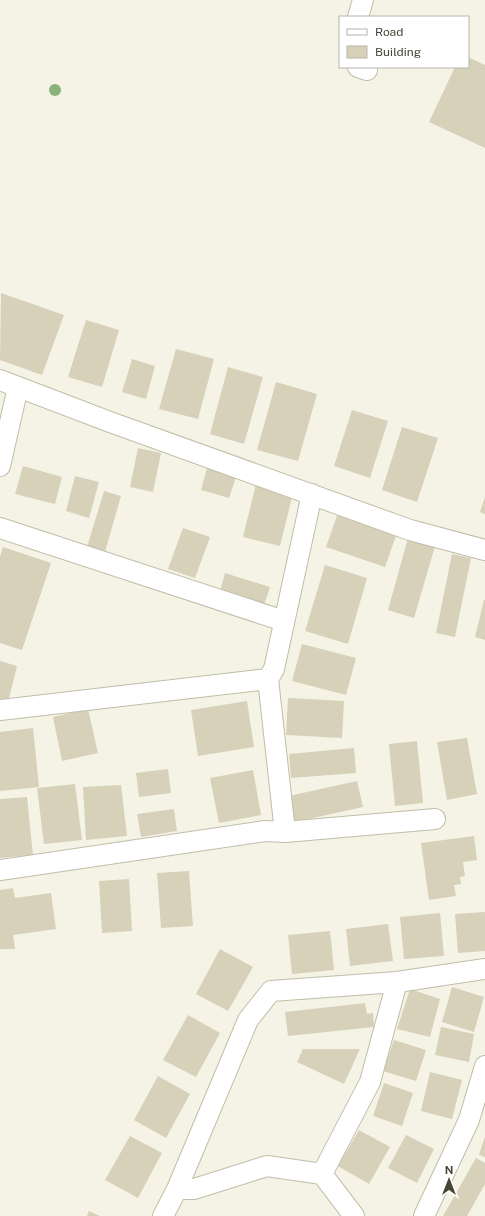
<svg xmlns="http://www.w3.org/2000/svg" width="485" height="1216" font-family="'Public Sans',sans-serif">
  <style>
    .building { fill: #d7d1ba }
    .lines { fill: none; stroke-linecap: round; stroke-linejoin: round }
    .minor-casing { stroke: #c0bda8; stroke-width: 22 }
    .minor { stroke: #fff; stroke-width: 20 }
    .tree { fill: #8ab37b }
  </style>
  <rect width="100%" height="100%" fill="#f4f3e6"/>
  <path class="building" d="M468 57 485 65V148L429 122 455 67H468Z
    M1 293 64 315 42 375 0 360Z
    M86 320 119 330 102 387 68 377Z
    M176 349 214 359 198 419 159 409Z
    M132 359 155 366 146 399 122 392Z
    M228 367 263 377 244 444 210 434Z
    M276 382 317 394 298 461 257 450Z
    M352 410 388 421 370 478 334 466Z
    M402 427 438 438 417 502 382 490Z
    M138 448 161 453 153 492 130 487Z
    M23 466 62 477 55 504 15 494Z
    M207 468 236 477 229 498 201 490Z
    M75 476 99 482 89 518 66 511Z
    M256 484 293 493 280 546 243 537Z
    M104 491 121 496 105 552 87 547Z
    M485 497V514L480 512Z
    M338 513 397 533 385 567 326 547Z
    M183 528 210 537 195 578 168 569Z
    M408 538 435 546 414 618 388 610Z
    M3 547 51 563 22 650 0 643V557Z
    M452 554 471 558 455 637 436 633Z
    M325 565 367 578 348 644 305 631Z
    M225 573 270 587 264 605 220 591Z
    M484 600H485V640L475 637Z
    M302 644 356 658 346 695 292 681Z
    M0 661 17 666 8 702 0 700Z
    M288 698 344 701 342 738 286 735Z
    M247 701 254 747 198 756 191 710Z
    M88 709 98 753 62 761 53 717Z
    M33 728 39 787 0 791V732Z
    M467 738 477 794 447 800 437 742Z
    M417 741 423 803 395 806 389 744Z
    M354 748 356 773 291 778 289 754Z
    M168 769 171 793 139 797 136 773Z
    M253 770 261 815 219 823 210 778Z
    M357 781 363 807 295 822 289 796Z
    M75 784 82 840 44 844 37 788Z
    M121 785 127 836 86 840 83 787Z
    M27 797 33 855 0 858V799Z
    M174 809 177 831 141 837 137 814Z
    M474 836 477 860 463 862 465 876 460 877 461 884 454 885 456 896 429 900 421 843Z
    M189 871 193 926 161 928 157 873Z
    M129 879 132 931 102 933 99 881Z
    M13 888 15 898 51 893 56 929 13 935 15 949H0V890Z
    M485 912V951L458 953 455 914Z
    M440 913 444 956 404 959 400 917Z
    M388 924 393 961 350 966 346 929Z
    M330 931 334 970 292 974 288 935Z
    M220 949 253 967 228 1011 196 994Z
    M452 987 484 997 474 1032 442 1022Z
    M410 989 440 999 430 1037 397 1029Z
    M365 1003 367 1014 373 1013 374 1027 288 1036 285 1012Z
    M188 1015 220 1033 196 1077 163 1060Z
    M441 1027 474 1034 469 1062 435 1055Z
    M394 1040 426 1050 416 1081 383 1071Z
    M303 1049H360L344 1084 297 1062Z
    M430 1072 462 1080 452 1119 421 1111Z
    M158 1076 190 1094 166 1138 134 1120Z
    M384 1083 413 1093 402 1126 373 1116Z
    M359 1130 390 1147 369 1184 338 1166Z
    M406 1135 434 1149 417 1183 388 1168Z
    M130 1136 162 1153 138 1198 105 1180Z
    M485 1136V1157L479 1155Z
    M476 1158 485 1163V1184L467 1216H443Z
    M89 1211 100 1216H87Z"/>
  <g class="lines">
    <defs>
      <path id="minor" d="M358 17 363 0
        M358 67 367 70
        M0 380 110 422 410 530 485 550
        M0 466 18 387
        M0 528 284 621
        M0 710 268 679
        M285 832 268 679 274 669 312 494
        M0 870 265 831 285 832 435 819
        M322 1174 370 1082 397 982
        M177 1189H194L267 1166 322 1174 354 1216
        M163 1216 177 1189 248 1020 271 991 397 982 485 969
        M424 1216 469 1120 485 1066"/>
    </defs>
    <use href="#minor" class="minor-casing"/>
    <use href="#minor" class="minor"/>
  </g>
  <circle class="tree" cx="55" cy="90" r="6"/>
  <rect x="339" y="16" width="130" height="52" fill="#ffffff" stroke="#b5b4ae"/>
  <rect x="347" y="29" width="20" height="6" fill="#ffffff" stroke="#b5b4ae"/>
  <text x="375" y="36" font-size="12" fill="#474435">Road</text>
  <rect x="347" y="46" width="20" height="12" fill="#d7d1ba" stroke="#b5b4ae"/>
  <text x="375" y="56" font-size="12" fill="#474435">Building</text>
  <g transform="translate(449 1180)" stroke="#ffffff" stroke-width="3" paint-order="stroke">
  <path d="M0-3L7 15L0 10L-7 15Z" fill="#474435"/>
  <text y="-6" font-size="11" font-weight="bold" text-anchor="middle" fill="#474435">N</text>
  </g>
</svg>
